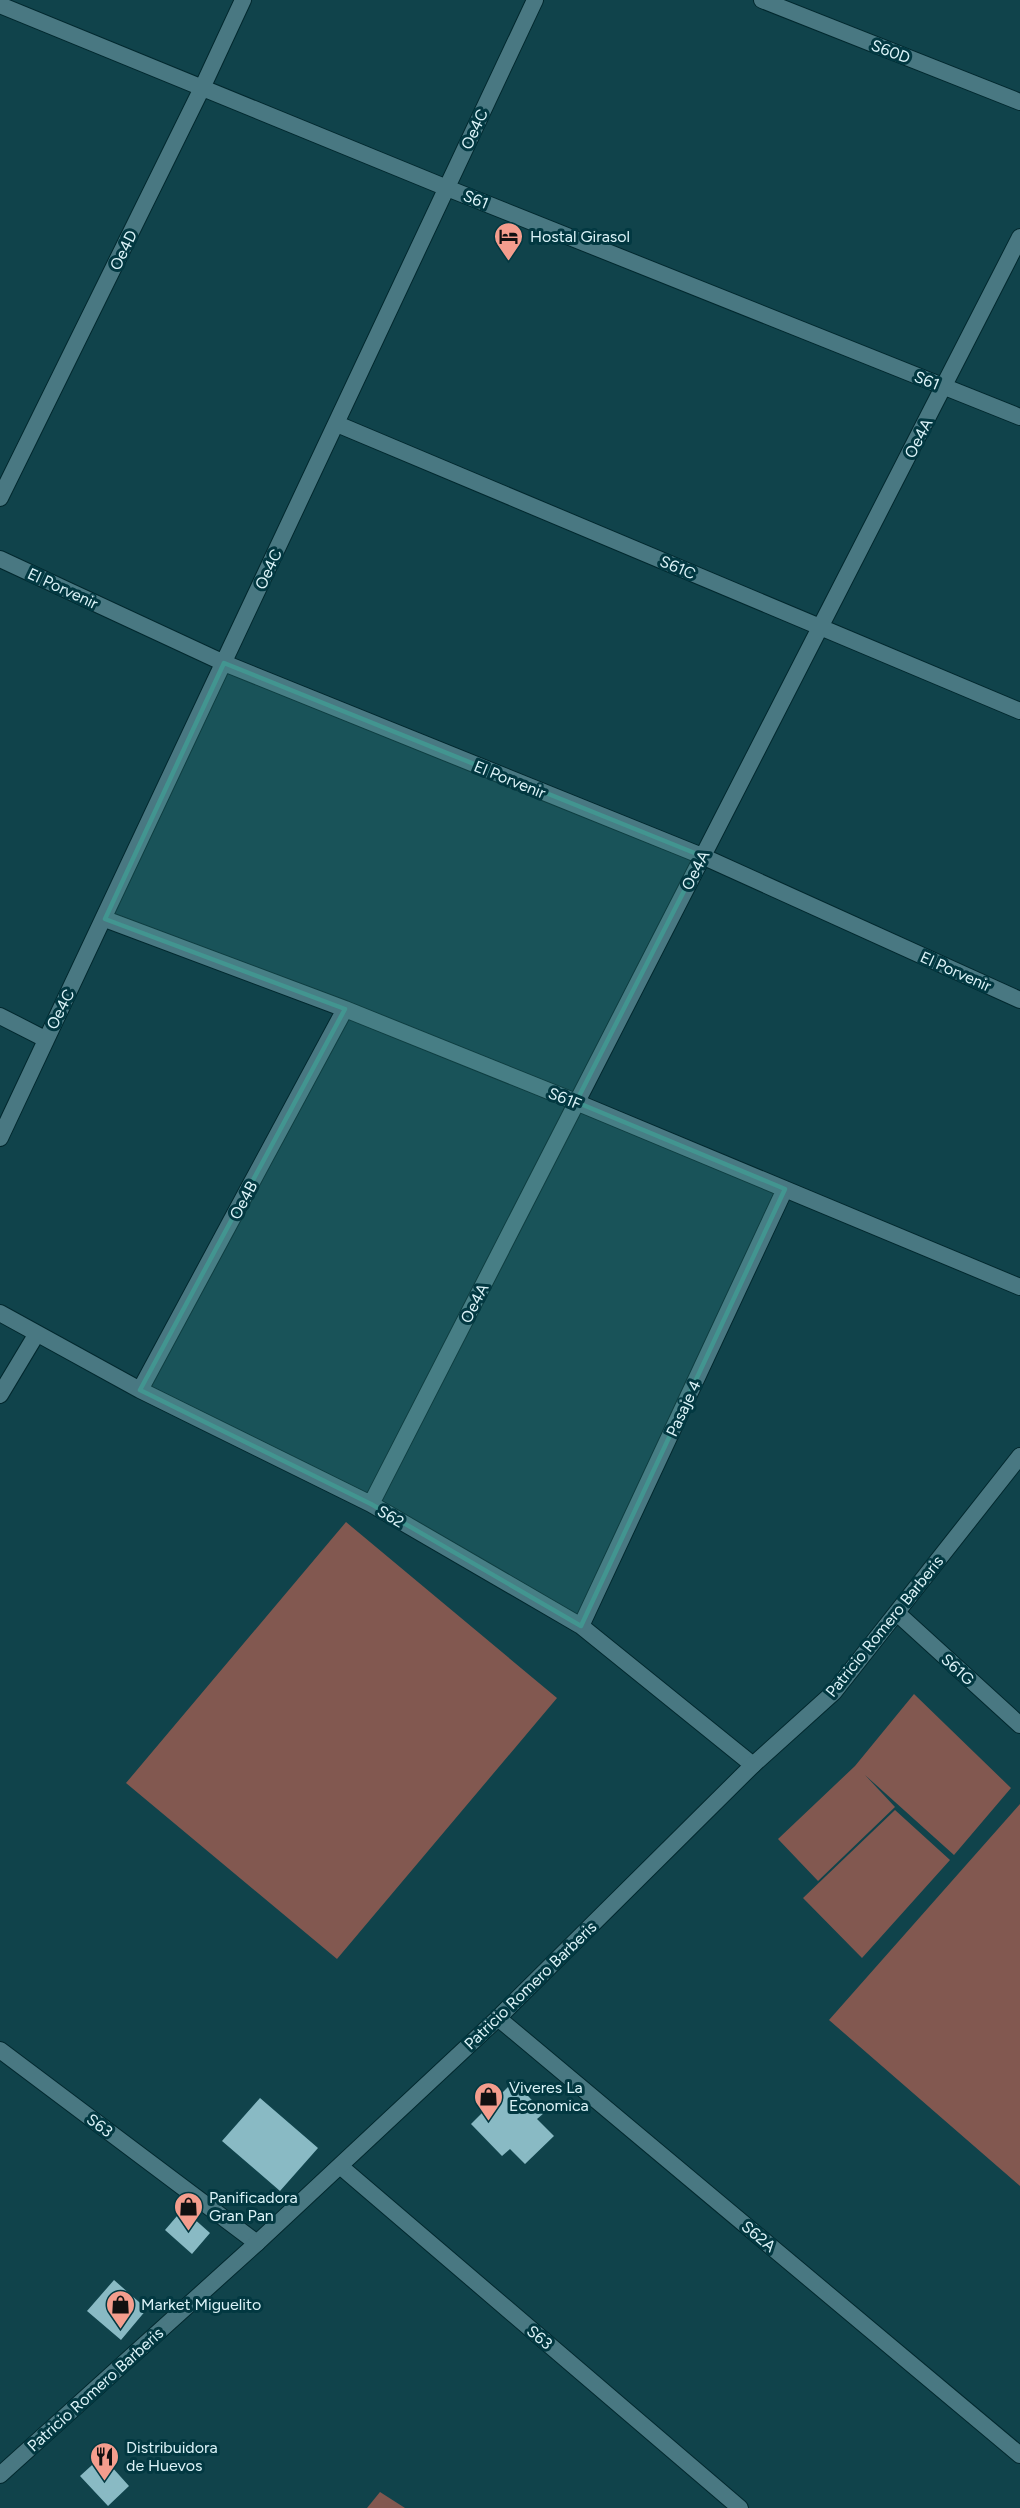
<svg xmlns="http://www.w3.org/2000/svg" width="1020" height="2508" font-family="Figtree,sans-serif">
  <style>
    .green { fill: #825850 }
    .building { fill: #89bac4 }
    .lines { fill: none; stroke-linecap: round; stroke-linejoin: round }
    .minor-casing { stroke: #02282e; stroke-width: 18 }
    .tertiary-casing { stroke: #02282e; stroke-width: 18 }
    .minor { stroke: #497882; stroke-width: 16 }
    .tertiary { stroke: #497882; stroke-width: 16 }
    .marked { fill: #429590; fill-opacity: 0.2; stroke: #429590; stroke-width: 4.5; stroke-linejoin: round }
    .labels { text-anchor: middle; stroke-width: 6; stroke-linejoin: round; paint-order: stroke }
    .street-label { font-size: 16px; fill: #dbf3f8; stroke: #023841 }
    .poi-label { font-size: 16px; fill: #dbf3f8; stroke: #023841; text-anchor: start }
  </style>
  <rect width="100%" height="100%" fill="#10434b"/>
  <path class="green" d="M346 1522 557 1698 337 1959 126 1783Z
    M914 1694 1011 1788 954 1855 865 1775 895 1807 818 1881 778 1839 855 1766Z
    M1020 1804V2186L829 2020Z
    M895 1810 950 1860 862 1958 803 1898Z
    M380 2492 405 2508H367Z"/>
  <path class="building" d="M514 2081 544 2113 537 2119 554 2136 525 2164 510 2149 502 2156 471 2124Z
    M260 2098 318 2148 280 2191 222 2141Z
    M183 2209 210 2233 192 2254 165 2230Z
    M114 2280 147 2309 121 2340 87 2311Z
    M102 2456 129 2486 108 2506 80 2476Z"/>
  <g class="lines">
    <defs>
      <path id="minor" d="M762 0 1020 102
        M0 5 447 188 1020 417
        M337 424 1020 711
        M0 498 203 86 243 0
        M0 559 224 663 702 856 1020 1000
        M105 919 345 1009 576 1102 1020 1287
        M0 1016 45 1039
        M0 1138 535 0
        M0 1313 140 1390 371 1504 581 1626 753 1765
        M140 1390 345 1009
        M0 1395 36 1335
        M371 1504 1020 237
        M897 1613 1020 1725
        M581 1626 785 1189
        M498 2018 1020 2455
        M0 2050 257 2243
        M340 2166 740 2508"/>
      <path id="tertiary" d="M0 2475 257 2243 498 2018 753 1765 834 1692 1020 1456"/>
    </defs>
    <use href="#minor" class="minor-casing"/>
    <use href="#tertiary" class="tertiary-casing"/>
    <use href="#minor" class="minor"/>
    <use href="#tertiary" class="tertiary"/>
  </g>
  <path class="marked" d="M224 663 702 856 576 1102 785 1189 581 1626 371 1504 140 1390 345 1009 105 919Z"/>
  <defs>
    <symbol id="hotel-pin" viewBox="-11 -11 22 30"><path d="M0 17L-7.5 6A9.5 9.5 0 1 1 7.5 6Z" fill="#f49d8d" stroke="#023841"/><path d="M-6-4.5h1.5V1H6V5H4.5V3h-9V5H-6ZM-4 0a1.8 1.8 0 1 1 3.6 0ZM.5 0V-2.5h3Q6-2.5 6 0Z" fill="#111"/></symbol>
    <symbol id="shop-pin" viewBox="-11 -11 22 30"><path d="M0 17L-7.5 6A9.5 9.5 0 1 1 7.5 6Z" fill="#f49d8d" stroke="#023841"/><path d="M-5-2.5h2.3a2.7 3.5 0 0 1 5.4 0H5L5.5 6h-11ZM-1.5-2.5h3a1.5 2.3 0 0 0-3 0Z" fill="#111"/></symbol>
    <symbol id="restaurant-pin" viewBox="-11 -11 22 30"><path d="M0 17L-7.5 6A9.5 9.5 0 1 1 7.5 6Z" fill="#f49d8d" stroke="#023841"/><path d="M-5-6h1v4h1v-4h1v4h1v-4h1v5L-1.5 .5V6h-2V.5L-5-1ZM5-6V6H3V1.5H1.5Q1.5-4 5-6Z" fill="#111"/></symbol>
  </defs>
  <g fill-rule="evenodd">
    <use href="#hotel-pin" x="492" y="220" width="33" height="45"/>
    <use href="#shop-pin" x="472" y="2080" width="33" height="45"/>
    <use href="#shop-pin" x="172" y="2190" width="33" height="45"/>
    <use href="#shop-pin" x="104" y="2288" width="33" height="45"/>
    <use href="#restaurant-pin" x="88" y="2440" width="33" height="45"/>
  </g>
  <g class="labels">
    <g class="street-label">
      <text transform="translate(891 51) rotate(21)" y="6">S60D</text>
      <text transform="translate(474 129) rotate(-65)" y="6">Oe4C</text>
      <text transform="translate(476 199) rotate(22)" y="6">S61</text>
      <text transform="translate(123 250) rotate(-64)" y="6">Oe4D</text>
      <text transform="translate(927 380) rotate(22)" y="6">S61</text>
      <text transform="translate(918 438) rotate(-63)" y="6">Oe4A</text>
      <text transform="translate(678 567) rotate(23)" y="6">S61C</text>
      <text transform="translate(268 569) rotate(-65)" y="6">Oe4C</text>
      <text transform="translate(63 588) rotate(25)" y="6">El Porvenir</text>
      <text transform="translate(510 779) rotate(22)" y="6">El Porvenir</text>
      <text transform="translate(695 870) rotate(-63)" y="6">Oe4A</text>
      <text transform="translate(956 971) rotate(24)" y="6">El Porvenir</text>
      <text transform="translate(60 1009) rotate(-63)" y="6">Oe4C</text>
      <text transform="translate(565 1098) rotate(22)" y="6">S61F</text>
      <text transform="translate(243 1200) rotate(-62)" y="6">Oe4B</text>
      <text transform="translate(474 1303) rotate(-63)" y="6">Oe4A</text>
      <text transform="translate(683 1408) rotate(-65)" y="6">Pasaje 4</text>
      <text transform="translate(391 1516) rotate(30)" y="6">S62</text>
      <text transform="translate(884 1626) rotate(-51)" y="6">Patricio Romero Barberis</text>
      <text transform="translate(958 1669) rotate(42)" y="6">S61G</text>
      <text transform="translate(530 1985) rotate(-44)" y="6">Patricio Romero Barberis</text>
      <text transform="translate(100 2125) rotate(37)" y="6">S63</text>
      <text transform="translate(759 2236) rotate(40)" y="6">S62A</text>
      <text transform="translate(540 2337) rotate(40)" y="6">S63</text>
      <text transform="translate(95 2389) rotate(-42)" y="6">Patricio Romero Barberis</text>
    </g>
    <g class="poi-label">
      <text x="530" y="242">Hostal Girasol</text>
      <text x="509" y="2093">Viveres La<tspan x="509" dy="18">Economica</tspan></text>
      <text x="209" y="2203">Panificadora<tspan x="209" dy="18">Gran Pan</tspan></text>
      <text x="141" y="2310">Market Miguelito</text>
      <text x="126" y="2453">Distribuidora<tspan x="126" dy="18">de Huevos</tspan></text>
    </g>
  </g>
</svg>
